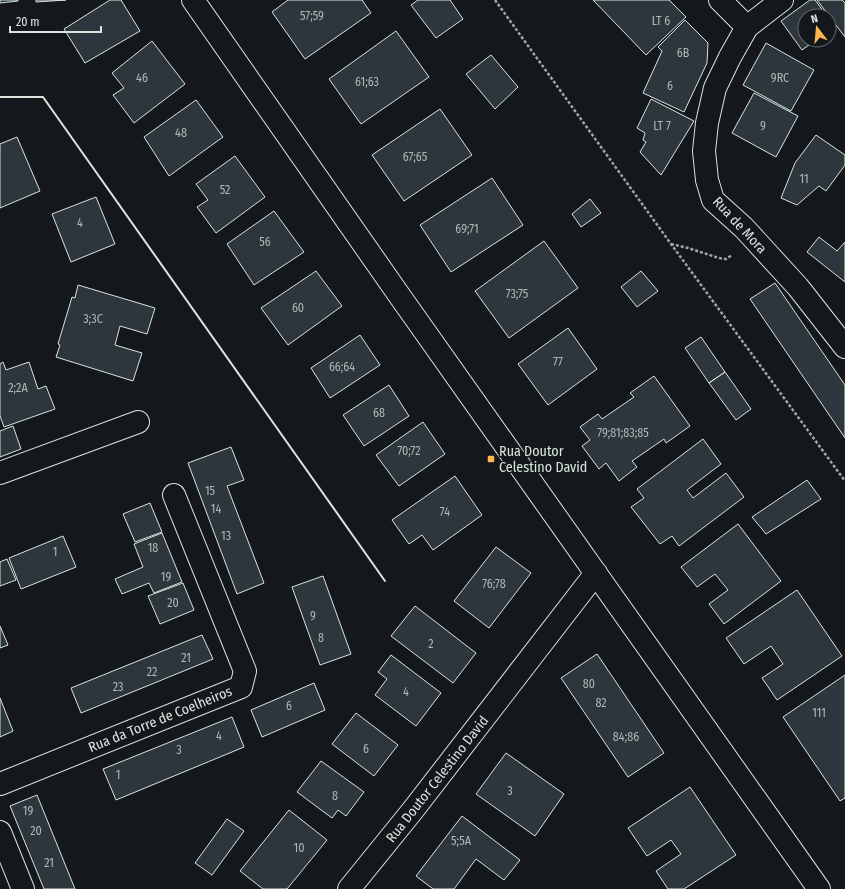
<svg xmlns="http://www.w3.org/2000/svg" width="845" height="889" font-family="'Fira Sans Condensed',sans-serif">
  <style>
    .building { fill: #2c363c; stroke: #d8e6dc }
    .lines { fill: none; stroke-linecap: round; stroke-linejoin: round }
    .minor-casing { stroke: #d8e6dc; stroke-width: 24 }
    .path { stroke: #9da8a2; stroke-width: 2.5; stroke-dasharray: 3 2; stroke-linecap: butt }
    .minor { stroke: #14181c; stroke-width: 22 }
    .wall { stroke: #d8e6dc; stroke-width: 2 }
    .poi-dot { fill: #ffb74d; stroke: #14181c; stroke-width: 1.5 }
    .labels { text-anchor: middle; stroke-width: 3; stroke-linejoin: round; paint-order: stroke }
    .number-label { font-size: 12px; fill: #adbab4 }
    .street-label { font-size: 14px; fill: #d8e6dc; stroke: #14181c }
    .poi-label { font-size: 14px; fill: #d8e6dc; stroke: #14181c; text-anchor: start }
  </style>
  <rect width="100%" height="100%" fill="#14181c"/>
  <path class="building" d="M0 0H18V1L0 3Z
    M36 0H66L36 2Z
    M110 0H121L140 31 85 63 64 29Z
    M288 0H362L371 13 305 59 272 12Z
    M418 0H450L463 19 436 38 411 5Z
    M593 0H669L686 17 646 55Z
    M810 0H815L827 16H805V40H816L802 50 781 21Z
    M817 0H842L845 3V37Z
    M829 19 835 26 829 31Z
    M685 20 708 43 707 63 684 112 643 93 662 51 658 47Z
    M396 31 429 77 361 124 329 79Z
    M152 41 185 84 134 123 113 95 124 88 112 73Z
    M766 43 814 70 791 111 743 85Z
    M491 55 518 87 495 109 466 74Z
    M754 93 798 116 776 157 732 133Z
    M651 99 694 121 661 175 640 152 646 142 643 140 645 133 637 128Z
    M196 100 223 137 169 176 144 137Z
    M440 109 472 155 404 201 372 155Z
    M816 135 845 155V165L826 191 819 186 797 205 781 198 795 163Z
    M17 137 40 191 0 208V144Z
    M235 156 265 197 216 233 197 207 208 200 196 184Z
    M492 178 523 225 451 272 420 225Z
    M96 197 115 244 71 262 52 214Z
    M590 199 601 213 581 227 572 214Z
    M274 211 304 252 254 285 227 244Z
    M819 237 837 251 845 242V282L807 252Z
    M544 241 578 288 509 338 475 291Z
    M316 271 342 306 288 345 261 308Z
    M641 271 658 291 637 307 621 287Z
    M775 283 845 385V438L750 299Z
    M78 285 155 308 147 334 120 326 115 345 142 353 133 381 56 357 60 345 58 344 72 297 75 298Z
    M568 328 597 369 548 405 518 364Z
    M360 335 380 365 330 398 311 368Z
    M701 337 725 372 709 383 685 348Z
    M3 362 6 370 29 362 38 389 46 386 55 409 4 427 0 416V364Z
    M725 372 751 409 736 420 709 383Z
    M654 376 690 426 666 443 664 439 632 461 637 467 619 481 606 463 599 469 582 446 590 440 580 427 598 414 602 419 634 397 630 393Z
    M389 385 409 416 364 446 343 415Z
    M423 422 445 454 399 486 376 455Z
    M13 426 21 449 0 457V431Z
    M703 439 721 464 687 490 693 498 726 473 744 497 679 546 672 536 660 544 631 507 644 498 637 489Z
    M231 447 244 480 227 486 264 583 237 594 188 463Z
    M455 476 482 515 433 550 422 535 409 544 392 520Z
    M807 480 821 499 766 534 752 517Z
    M150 503 162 532 135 542 123 514Z
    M738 524 781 581 724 624 709 604 728 590 715 574 697 587 681 567Z
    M162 533 182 582 154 593 149 583 122 594 115 579 143 567 134 544Z
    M63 536 76 567 21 589 9 558Z
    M496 547 531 573 489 628 454 601Z
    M7 559 16 580 0 586V562Z
    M323 576 351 654 320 665 292 587Z
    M183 583 194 610 160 624 148 596Z
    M797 590 842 656 777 700 762 678 783 664 771 646 744 664 726 638Z
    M415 606 476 653 453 683 391 636Z
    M0 626 8 645 0 648Z
    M202 635 213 659 81 713 71 688Z
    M597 654 664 753 628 777 561 678Z
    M391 655 441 693 416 726 375 695 387 679 378 672Z
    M845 675V798L840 801 783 717Z
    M314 683 325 710 262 737 251 710Z
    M0 698 13 731 0 737Z
    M356 713 398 745 374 776 332 744Z
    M232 717 244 747 116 800 103 769Z
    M506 753 564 794 535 836 476 794Z
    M321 761 364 792 346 816 338 810 332 818 297 792Z
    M690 787 736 855 684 889H668L656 871 681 854 671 840 647 856 628 828Z
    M37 795 75 889H44L10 806Z
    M289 810 327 840 287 889H263L240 871Z
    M462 816 520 860 504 880 476 859 454 889H433L416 876Z
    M227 819 244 831 212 875 195 863Z"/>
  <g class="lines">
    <defs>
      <path id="minor" d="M193 0 399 295 819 889
        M720 0 747 27
        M782 0 747 27 730 57 715 88 707 123 704 151 707 180 713 200 744 228 798 287 845 347
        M0 473 138 422
        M0 784 241 687 245 671 174 495
        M0 832 23 889
        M349 889 413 810 596 573"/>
    </defs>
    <use href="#minor" class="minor-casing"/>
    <path class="path" d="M495 0 671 244 845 481
      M671 244 688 248 719 258 726 259 732 255"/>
    <use href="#minor" class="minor"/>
    <path class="wall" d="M0 97H43L385 581"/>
  </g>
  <rect class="poi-dot" x="487" y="455" width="8" height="8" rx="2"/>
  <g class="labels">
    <g class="number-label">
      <text x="312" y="20">57;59</text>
      <text x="661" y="25">LT 6</text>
      <text x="683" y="57">6B</text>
      <text x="142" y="82">46</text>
      <text x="780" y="82">9RC</text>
      <text x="367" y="86">61;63</text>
      <text x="670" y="90">6</text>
      <text x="662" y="130">LT 7</text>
      <text x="763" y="130">9</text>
      <text x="181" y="137">48</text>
      <text x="415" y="161">67;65</text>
      <text x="804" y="183">11</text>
      <text x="225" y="194">52</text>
      <text x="80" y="227">4</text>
      <text x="467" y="233">69;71</text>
      <text x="265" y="246">56</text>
      <text x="517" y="298">73;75</text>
      <text x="298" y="312">60</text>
      <text x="93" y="323">3;3C</text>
      <text x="558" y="366">77</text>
      <text x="342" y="371">66;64</text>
      <text x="18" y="392">2;2A</text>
      <text x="379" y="417">68</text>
      <text x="623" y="437">79;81;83;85</text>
      <text x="409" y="455">70;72</text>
      <text x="210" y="495">15</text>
      <text x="216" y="513">14</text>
      <text x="445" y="516">74</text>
      <text x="226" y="540">13</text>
      <text x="153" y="552">18</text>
      <text x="55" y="556">1</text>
      <text x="166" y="581">19</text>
      <text x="494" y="588">76;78</text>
      <text x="173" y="607">20</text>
      <text x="313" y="620">9</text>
      <text x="321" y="642">8</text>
      <text x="431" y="648">2</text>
      <text x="186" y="662">21</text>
      <text x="152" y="676">22</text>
      <text x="589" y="688">80</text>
      <text x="118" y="691">23</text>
      <text x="406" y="696">4</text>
      <text x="601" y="707">82</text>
      <text x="289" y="710">6</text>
      <text x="819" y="717">111</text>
      <text x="219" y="740">4</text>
      <text x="626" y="741">84;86</text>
      <text x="366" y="753">6</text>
      <text x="179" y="754">3</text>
      <text x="118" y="779">1</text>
      <text x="510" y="795">3</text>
      <text x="335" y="800">8</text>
      <text x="28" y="815">19</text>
      <text x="36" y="835">20</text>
      <text x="461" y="845">5;5A</text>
      <text x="299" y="852">10</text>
      <text x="49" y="867">21</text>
    </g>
    <g class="street-label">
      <text transform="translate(740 225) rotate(47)" y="5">Rua de Mora</text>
      <text transform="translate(160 719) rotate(-22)" y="5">Rua da Torre de Coelheiros</text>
      <text transform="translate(437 779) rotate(-52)" y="5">Rua Doutor Celestino David</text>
    </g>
    <g class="poi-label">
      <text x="499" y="456">Rua Doutor<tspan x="499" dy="16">Celestino David</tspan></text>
    </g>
  </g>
  <g transform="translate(817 28) rotate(344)"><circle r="19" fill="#14181c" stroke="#626a69"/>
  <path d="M0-3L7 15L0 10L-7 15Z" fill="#ffb74d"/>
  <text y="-6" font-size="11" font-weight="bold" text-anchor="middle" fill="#d8e6dc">N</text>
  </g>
  <path d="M10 26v6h91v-6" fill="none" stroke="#d8e6dc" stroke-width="2"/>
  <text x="16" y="26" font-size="12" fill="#d8e6dc" stroke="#14181c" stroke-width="3" paint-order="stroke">20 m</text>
</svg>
